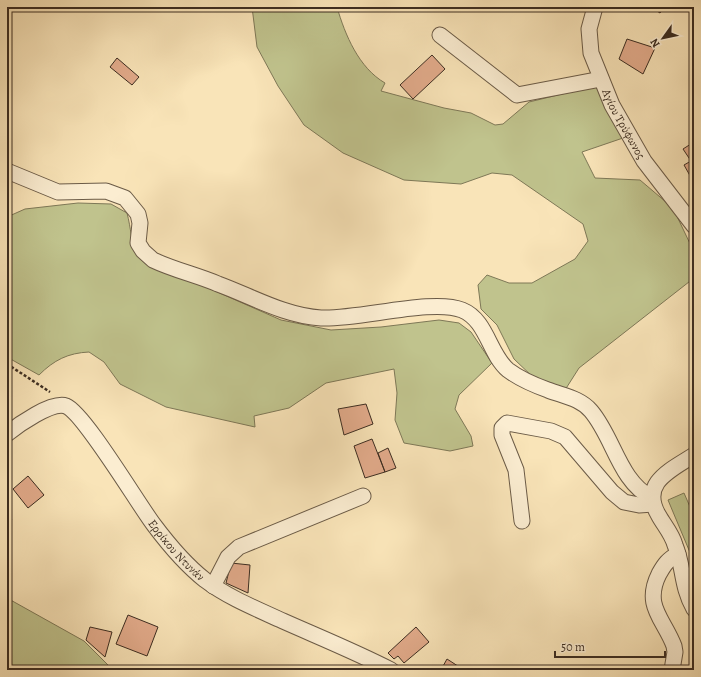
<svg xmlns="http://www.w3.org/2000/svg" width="701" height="677" font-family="Alegreya,serif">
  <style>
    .green { fill: #c0c38d; stroke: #7e7857 }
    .building { fill: #e2ab8b; stroke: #3c2d21 }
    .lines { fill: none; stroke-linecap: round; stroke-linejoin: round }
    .minor-casing { stroke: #6b5b47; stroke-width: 17 }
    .path { stroke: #3c2d21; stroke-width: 2.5; stroke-dasharray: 3 2; stroke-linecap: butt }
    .minor { stroke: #fbedd1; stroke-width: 15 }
    .labels { text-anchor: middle; stroke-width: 3; stroke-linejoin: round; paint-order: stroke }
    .street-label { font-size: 12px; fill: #3c2d21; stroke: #fbedd1 }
  </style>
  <rect width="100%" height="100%" fill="#f9e4b8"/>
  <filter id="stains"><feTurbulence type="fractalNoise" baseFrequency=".005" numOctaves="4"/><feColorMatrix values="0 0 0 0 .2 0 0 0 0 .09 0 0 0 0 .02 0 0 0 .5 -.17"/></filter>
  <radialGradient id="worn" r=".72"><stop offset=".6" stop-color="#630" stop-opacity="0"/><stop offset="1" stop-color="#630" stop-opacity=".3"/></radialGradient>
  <path class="green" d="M252 7H337C345 35 359 68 385 83L381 91 444 108 471 113 495 125 503 124 529 102 599 85 623 138 582 152 595 178 640 180 673 208 694 252V278L579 368 565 390 535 379 514 359 497 325 481 309 478 285 487 275 509 283H532L575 259 588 241 583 224 512 175 492 173 461 184 404 180 343 153 304 125 278 86 257 47Z
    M78 203 111 204 127 213C131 228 131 243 138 257L281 320 331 330 381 327 439 320 459 323 471 332 492 363 459 395 455 409 471 436 473 446 450 451 404 443 395 420 397 393 394 369 326 383 289 408 254 416 255 427 166 407 120 384 104 362 89 352C68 353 54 360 39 375L7 357V217L25 209Z
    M684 493 694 516V562L668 500Z
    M7 598 84 641 113 670H7Z"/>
  <path class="building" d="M651 7H664L660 13Z
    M627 39 655 48 643 74 619 59Z
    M432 55 445 69 413 99 400 85Z
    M117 58 139 77 132 85 110 67Z
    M694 142V180L693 181 684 165 691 161 683 149Z
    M366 404 373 424 344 435 338 409Z
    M372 439 385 472 365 478 354 446Z
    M388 448 396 468 385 472 378 453Z
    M28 476 44 495 28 508 13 489Z
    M7 514 12 520 7 524Z
    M231 563 250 565 248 593 226 583Z
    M128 615 158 627 147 656 116 644Z
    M90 627 112 632 105 657 86 640Z
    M416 627 429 642 404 663 398 656 394 659 388 653Z
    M447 659 464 670H436L438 666 442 668Z"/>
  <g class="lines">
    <defs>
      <g id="minor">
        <path id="s1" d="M595 7 589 29 591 53 612 105 644 161 694 226"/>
        <path d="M440 35 517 95 601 79"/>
        <path d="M7 171 58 192 106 191 125 198 138 214 140 223 138 243 143 251 153 260C174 270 197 275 218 284 251 296 285 316 321 318 358 320 433 298 462 310 487 320 489 354 508 370 520 379 534 385 548 390 563 396 580 398 591 411 614 438 619 481 652 498"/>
        <path id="s2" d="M7 434C18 425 52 401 66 406 84 413 138 504 154 525 169 545 186 565 205 580 229 598 257 609 283 621 319 637 356 652 391 670"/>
        <path d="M694 455C671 470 639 483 659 516 664 525 672 534 675 545 684 567 681 586 694 609"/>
        <path d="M522 521 516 470 502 435V428L507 423 551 431 565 437 612 492 624 502 639 505 653 504"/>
        <path d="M213 586 228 557 239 547 363 496"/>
        <path d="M672 670 675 652 674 646C664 619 643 606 659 574 664 565 668 559 678 554"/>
      </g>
    </defs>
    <use href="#minor" class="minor-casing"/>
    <path class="path" d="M7 364 50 392"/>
    <use href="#minor" class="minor"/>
  </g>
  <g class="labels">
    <g class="street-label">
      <text dy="4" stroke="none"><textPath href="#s1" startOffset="125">Αγίου Τρύφωνος</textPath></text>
      <text dy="4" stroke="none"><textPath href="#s2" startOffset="249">Ερρίκου Ντυνάν</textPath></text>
    </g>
  </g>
  <rect width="701" height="677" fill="none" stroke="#f9e4b8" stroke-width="24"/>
  <rect x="8" y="8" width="685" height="661" fill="none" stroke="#3c2d21" stroke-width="2"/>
  <rect x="12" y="12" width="677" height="653" fill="none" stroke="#3c2d21"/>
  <g transform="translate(663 38) rotate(237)" stroke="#fbedd1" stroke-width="3" paint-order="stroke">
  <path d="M0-3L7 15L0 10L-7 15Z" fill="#3c2d21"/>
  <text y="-6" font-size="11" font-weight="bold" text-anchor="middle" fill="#3c2d21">N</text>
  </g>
  <path d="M555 651v6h110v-6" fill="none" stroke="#3c2d21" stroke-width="2"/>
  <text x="561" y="651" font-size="12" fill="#3c2d21" stroke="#fbedd1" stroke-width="3" paint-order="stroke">50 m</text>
  <rect width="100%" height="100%" filter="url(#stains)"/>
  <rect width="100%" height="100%" fill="url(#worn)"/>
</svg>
